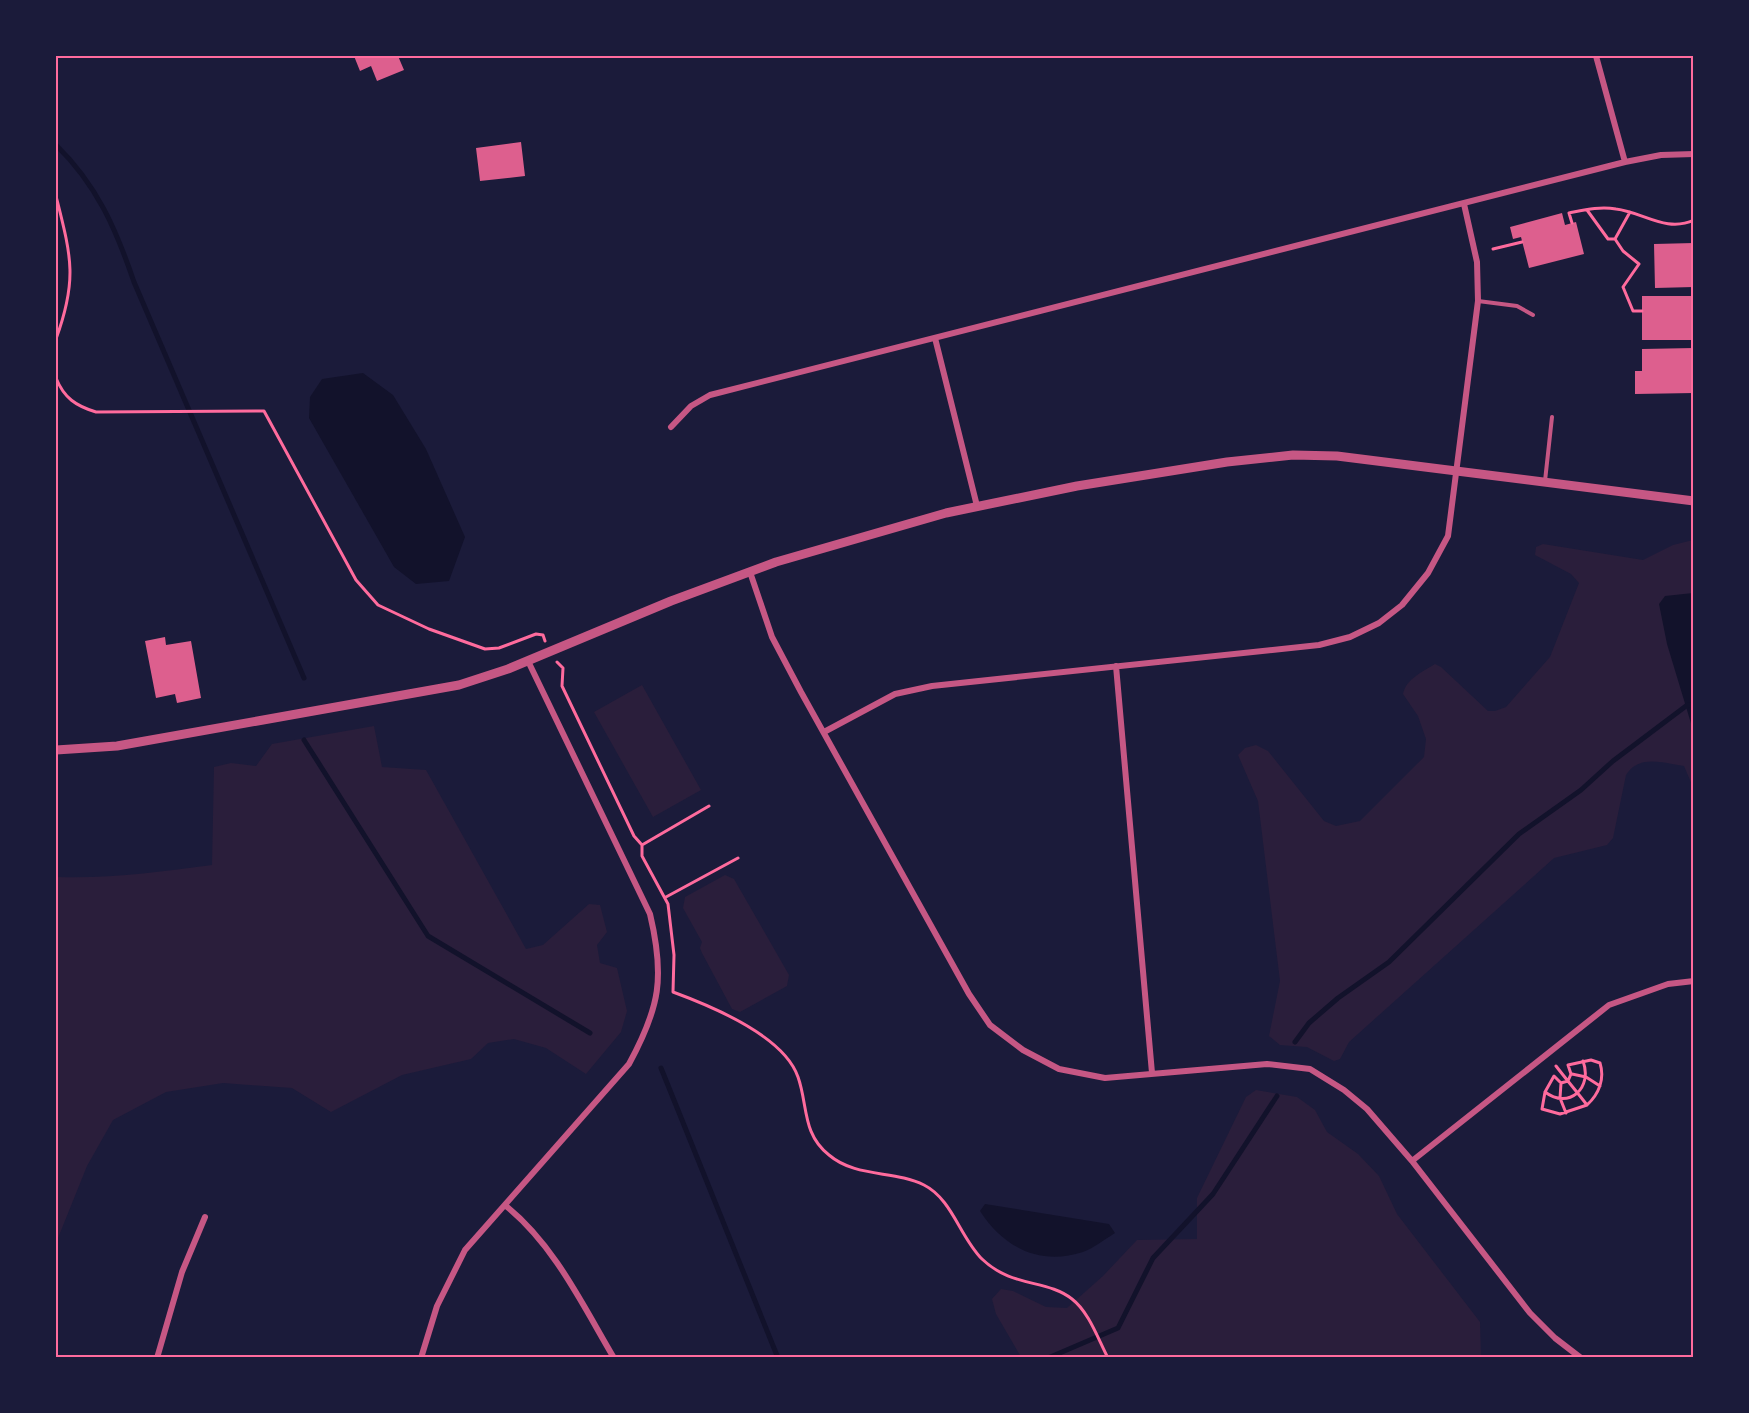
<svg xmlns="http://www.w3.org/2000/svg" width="1749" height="1413" font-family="'Open Sans',sans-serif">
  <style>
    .green { fill: #2a1e3b }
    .water { fill: #12122b }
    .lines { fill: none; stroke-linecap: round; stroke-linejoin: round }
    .stream { stroke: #12122b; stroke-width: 5 }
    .building { fill: #dd5f8e }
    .path { stroke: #ff6b9d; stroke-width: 3 }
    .service { stroke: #c65784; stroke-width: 4 }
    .minor { stroke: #c65784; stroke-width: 6 }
    .tertiary { stroke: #c65784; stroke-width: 9 }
    .neatline { fill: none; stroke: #ff6b9d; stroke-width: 2 }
  </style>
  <rect width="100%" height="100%" fill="#1b1b3a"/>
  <path class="green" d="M1693 540V787L1684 766C1663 763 1639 754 1626 775L1613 838 1607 845 1554 858 1349 1042 1340 1059 1334 1061 1307 1047 1280 1045 1269 1036 1280 981 1258 801 1238 755 1245 748 1256 745 1268 751 1324 821 1336 826 1360 821 1424 757 1426 739 1418 716 1403 694C1406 679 1422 672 1435 664L1441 667 1488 711H1495L1506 707 1550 657 1579 583 1571 574 1535 555 1536 547 1543 544 1643 560 1673 545Z
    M642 685 701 790 653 817 594 712Z
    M374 726 382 767 426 770 526 949 543 945 589 904 600 905 607 932 597 945 600 963 617 968 627 1011 621 1032 586 1074 546 1048 514 1039 488 1043 471 1059 402 1075 331 1112 292 1088 223 1083 166 1092 113 1120 87 1166 56 1243V877C108 879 160 872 212 865L214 767 231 763 256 766 272 744Z
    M725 875 734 879 789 975 787 986 740 1012 732 1009 702 953 700 948 702 942 683 908 685 897Z
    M1256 1090 1297 1097 1315 1110 1327 1132 1358 1154 1379 1176 1397 1214 1480 1322 1481 1357H1021L996 1314 992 1299 1001 1289 1013 1291 1046 1307 1067 1308 1103 1276 1137 1240 1197 1239V1198L1246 1097Z"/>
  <path class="water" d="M363 373 393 395 426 449 465 537 449 581 416 584 394 567 309 418 310 397 322 379Z
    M1693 593H1694L1693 730 1667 644 1659 604 1665 596Z
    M985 1204 1109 1224 1115 1233C1105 1239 1094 1248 1083 1252 1040 1266 1004 1248 980 1211Z"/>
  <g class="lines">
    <path class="stream" d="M56 145C97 185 116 229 134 282L304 678
      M304 740 428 936 590 1033
      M1295 1042 1309 1023 1338 998 1389 962 1519 834 1581 790 1613 761 1686 706 1694 704
      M661 1068 778 1358
      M1048 1358 1118 1328 1153 1258 1213 1194 1277 1096"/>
  </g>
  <path class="building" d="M354 56H398L404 70 377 81 371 66 360 71Z
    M521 142 525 176 480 181 476 148Z
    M1562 213 1565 225 1576 222 1584 254 1529 268 1521 237 1513 239 1510 227Z
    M1694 243V287L1655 288 1654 244Z
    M1642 296H1691L1694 340H1642Z
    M1694 348V393L1635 394V371H1642V349Z
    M165 637 166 645 191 641 201 698 177 703 175 694 156 698 145 641Z"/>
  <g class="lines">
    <path class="path" d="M56 196C71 256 78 279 56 339
      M1587 210 1608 239H1615L1630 212
      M1572 223 1569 213C1584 210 1600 206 1616 209 1643 212 1666 233 1694 220
      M1615 239 1623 251 1639 264 1623 287 1633 311H1642
      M1493 249 1522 242
      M56 378C64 398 76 406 96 412L264 411 356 580 378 605 429 629 485 649 499 648 536 634 543 635 545 641
      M557 662 563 668 562 686 634 836 642 845V856L668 904 674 955 673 992C711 1006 784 1036 798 1077 808 1105 802 1134 829 1155 856 1178 894 1170 924 1185 952 1199 960 1237 982 1259 1012 1288 1047 1279 1072 1299 1089 1312 1098 1339 1108 1358
      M642 845 709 806
      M666 897 738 858
      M1556 1066C1566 1079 1577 1092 1587 1105 1599 1094 1605 1079 1600 1063L1591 1060 1568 1065 1571 1074 1568 1081 1561 1083 1554 1076 1545 1092 1542 1109 1560 1114 1587 1105
      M1572 1074 1586 1077 1600 1086
      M1561 1083 1560 1098 1566 1113
      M1545 1092C1569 1110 1593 1088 1583 1061"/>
    <path class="service" d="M1478 301 1517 306 1533 315
      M1545 481 1552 417"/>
    <path class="minor" d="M1596 56 1625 162
      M935 338 977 506
      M671 427 691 406 710 395 1625 162 1661 155 1694 154
      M750 572 772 637 801 692 969 994 990 1025 1023 1050 1059 1069 1105 1078 1267 1064 1310 1069 1344 1090 1367 1109 1412 1161 1530 1313 1555 1338 1581 1358
      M1116 666 1152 1073
      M824 732 895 694 932 686 1319 645 1350 637 1379 623 1402 605 1428 573 1448 536 1478 301 1477 262 1464 204
      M1412 1161 1609 1005 1668 984 1694 981
      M506 1206C555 1246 582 1304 614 1358
      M157 1358 182 1272 205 1217
      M421 1358 437 1306 465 1250 629 1064C660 1007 665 977 650 914L528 661"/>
    <path class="tertiary" d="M56 750 117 746 459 685 508 669 671 601 776 562 946 513 1077 486 1227 462 1293 455 1337 456 1694 501"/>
  </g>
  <rect width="1749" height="1413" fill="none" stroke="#1b1b3a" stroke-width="114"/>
  <rect x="57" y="57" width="1635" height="1299" class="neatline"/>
</svg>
